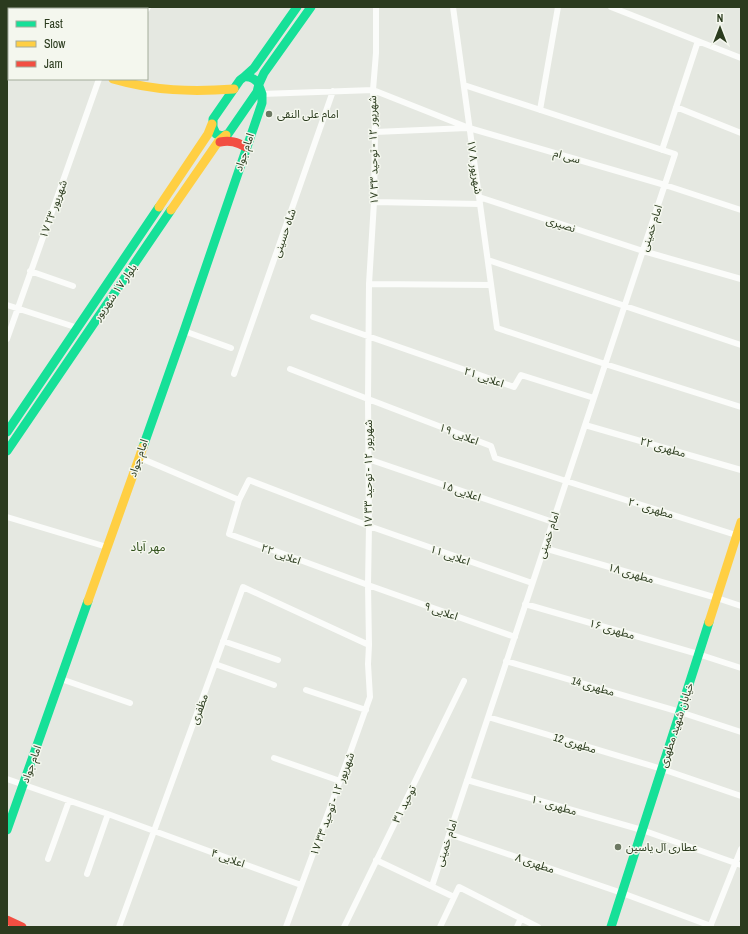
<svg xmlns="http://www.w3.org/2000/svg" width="748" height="934" font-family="'Archivo Narrow','Noto Sans Arabic',sans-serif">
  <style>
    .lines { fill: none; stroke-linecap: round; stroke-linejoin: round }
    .street { stroke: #fbfcfa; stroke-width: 6 }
    .fast { stroke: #16e098; stroke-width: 9 }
    .slow { stroke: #ffcf43; stroke-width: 9 }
    .jam { stroke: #f24e42; stroke-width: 9 }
    .poi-dot { fill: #6c7862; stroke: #f4f7ee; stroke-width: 1.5 }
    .labels { text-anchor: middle; stroke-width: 3; stroke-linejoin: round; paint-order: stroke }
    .poi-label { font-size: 11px; fill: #2b3b1e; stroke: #f4f7ee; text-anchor: start }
    .street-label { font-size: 11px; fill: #2b3b1e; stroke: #f4f7ee }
    .neighbourhood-label { font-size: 12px; fill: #2f4e19; stroke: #f4f7ee }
  </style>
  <rect width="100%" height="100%" fill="#e5e8e1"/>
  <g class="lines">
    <path class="street" d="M453 7 497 328 605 364 741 407
      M611 7 741 58
      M147 9 148 7
      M7 10 8 7
      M7 71 9 65
      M262 94 373 90 469 128 665 185 741 210
      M676 107 741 133
      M540 110 558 7
      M375 132 467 128
      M662 150 698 41
      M479 197 643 251 741 279
      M374 202 480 204
      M488 260 741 345
      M30 271 73 286
      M369 284 491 285
      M7 305 78 328
      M313 317 514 387 521 375 594 398
      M184 331 231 348
      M7 339 99 79
      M290 369 368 399 491 446 495 458 566 481 739 536
      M234 374 333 91
      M585 425 741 470
      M138 457 239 500
      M368 459 553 522
      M7 517 107 547
      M544 548 717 598 741 606
      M525 604 698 654 741 668
      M515 637 368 585 229 534 239 500 249 480 369 526 532 583
      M223 641 278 660
      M506 661 680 712 741 732
      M215 664 274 685
      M61 679 130 703
      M306 690 366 710
      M488 717 662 769 741 796
      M274 758 340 781
      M7 779 108 814 301 885
      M467 780 642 830 741 865
      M449 834 622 893 711 926
      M48 859 69 801
      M376 860 454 897
      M87 874 108 814
      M432 886 675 154 464 85
      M119 927 243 587 369 645
      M286 927 350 753 370 697 368 664 369 645 368 585 369 526 368 399 369 284 374 202 375 132 373 90 376 53V7
      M344 927 464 681
      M440 927 459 887 538 927
      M517 927 521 918
      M710 927 741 849"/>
    <path class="fast" d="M7 46H9
      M244 77C251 76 255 79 259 84L257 92 228 134 222 136 216 134 213 127V119L240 80Z
      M244 77 254 68 297 7
      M259 84 264 73 311 7
      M7 432 159 207
      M143 447 184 331 262 103V94L259 86
      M7 451 171 210
      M7 830 88 601
      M611 927 709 622"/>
    <path class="slow" d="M113 79C154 91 192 92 234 89
      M159 207 208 134 212 124
      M171 210 218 142 226 135
      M88 601 143 447
      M709 622 741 522"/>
    <path class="jam" d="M220 142C230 140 237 142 246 147
      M7 920 22 927"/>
  </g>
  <g class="poi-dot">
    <circle cx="269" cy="114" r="4"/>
    <circle cx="618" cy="847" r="4"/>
  </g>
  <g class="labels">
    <g class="poi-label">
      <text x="277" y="118">امام علی النقی</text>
      <text x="626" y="851">عطاری آل یاسین</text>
    </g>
    <g class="street-label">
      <text transform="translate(373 150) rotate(-91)" y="4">۱۷ شهریور ۱۲ - توحید ۳۳</text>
      <text transform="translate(244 152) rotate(-71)" y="4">امام جواد</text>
      <text transform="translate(567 156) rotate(16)" y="4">سی ام</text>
      <text transform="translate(475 167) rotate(82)" y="4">۱۷ شهریور ۸</text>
      <text transform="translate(53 209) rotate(-70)" y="4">۱۷ شهریور ۲۳</text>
      <text transform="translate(561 224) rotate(18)" y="4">نصیری</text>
      <text transform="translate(651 228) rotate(-72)" y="4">امام خمینی</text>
      <text transform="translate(284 233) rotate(-71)" y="4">شاه حسینی</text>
      <text transform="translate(115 292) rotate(-55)" y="4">بلوار ۱۷ شهریور</text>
      <text transform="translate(484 377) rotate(19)" y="4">اعلایی ۲۱</text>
      <text transform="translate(459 434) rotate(21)" y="4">اعلایی ۱۹</text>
      <text transform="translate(663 447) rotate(16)" y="4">مطهری ۲۲</text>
      <text transform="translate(138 458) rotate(-71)" y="4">امام جواد</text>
      <text transform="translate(368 474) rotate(-90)" y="4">۱۷ شهریور ۱۲ - توحید ۳۳</text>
      <text transform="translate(461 491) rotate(19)" y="4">اعلایی ۱۵</text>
      <text transform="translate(651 508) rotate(17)" y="4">مطهری ۲۰</text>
      <text transform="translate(548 535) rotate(-72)" y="4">امام خمینی</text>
      <text transform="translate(281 554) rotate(20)" y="4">اعلایی ۲۲</text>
      <text transform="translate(450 555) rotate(19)" y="4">اعلایی ۱۱</text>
      <text transform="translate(631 573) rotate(16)" y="4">مطهری ۱۸</text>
      <text transform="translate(441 611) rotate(19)" y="4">اعلایی ۹</text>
      <text transform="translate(612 629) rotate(16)" y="4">مطهری ۱۶</text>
      <text transform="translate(593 686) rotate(16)" y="4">مطهری 14</text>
      <text transform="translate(199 709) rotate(-70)" y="4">مظفری</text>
      <text transform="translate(676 725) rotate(-72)" y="4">خیابان شهید مطهری</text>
      <text transform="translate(575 743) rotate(17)" y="4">مطهری 12</text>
      <text transform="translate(31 764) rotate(-70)" y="4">امام جواد</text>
      <text transform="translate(332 804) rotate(-70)" y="4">۱۷ شهریور ۱۲ - توحید ۳۳</text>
      <text transform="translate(404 804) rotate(-64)" y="4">توحید ۳۱</text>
      <text transform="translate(554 805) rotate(16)" y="4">مطهری ۱۰</text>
      <text transform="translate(446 843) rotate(-72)" y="4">امام خمینی</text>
      <text transform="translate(228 858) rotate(20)" y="4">اعلایی ۴</text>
      <text transform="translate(535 863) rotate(19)" y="4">مطهری ۸</text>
    </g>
    <g class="neighbourhood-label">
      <text x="148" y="551">مهر آباد</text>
    </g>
  </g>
  <rect width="748" height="934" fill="none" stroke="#2b3b1e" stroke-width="16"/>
  <rect x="8" y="8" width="140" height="72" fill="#f4f7ee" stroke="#a4ac9b"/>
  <rect x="16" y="21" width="20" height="6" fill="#16e098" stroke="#a4ac9b"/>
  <text x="44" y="28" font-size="12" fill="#2b3b1e">Fast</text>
  <rect x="16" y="41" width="20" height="6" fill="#ffcf43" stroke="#a4ac9b"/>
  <text x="44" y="48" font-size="12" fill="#2b3b1e">Slow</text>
  <rect x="16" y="61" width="20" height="6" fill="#f24e42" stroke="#a4ac9b"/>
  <text x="44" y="68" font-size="12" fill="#2b3b1e">Jam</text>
  <g transform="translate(720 28)" stroke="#f4f7ee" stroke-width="3" paint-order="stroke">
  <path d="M0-3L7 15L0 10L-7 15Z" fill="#2b3b1e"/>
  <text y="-6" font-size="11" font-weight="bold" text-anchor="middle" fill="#2b3b1e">N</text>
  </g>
</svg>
